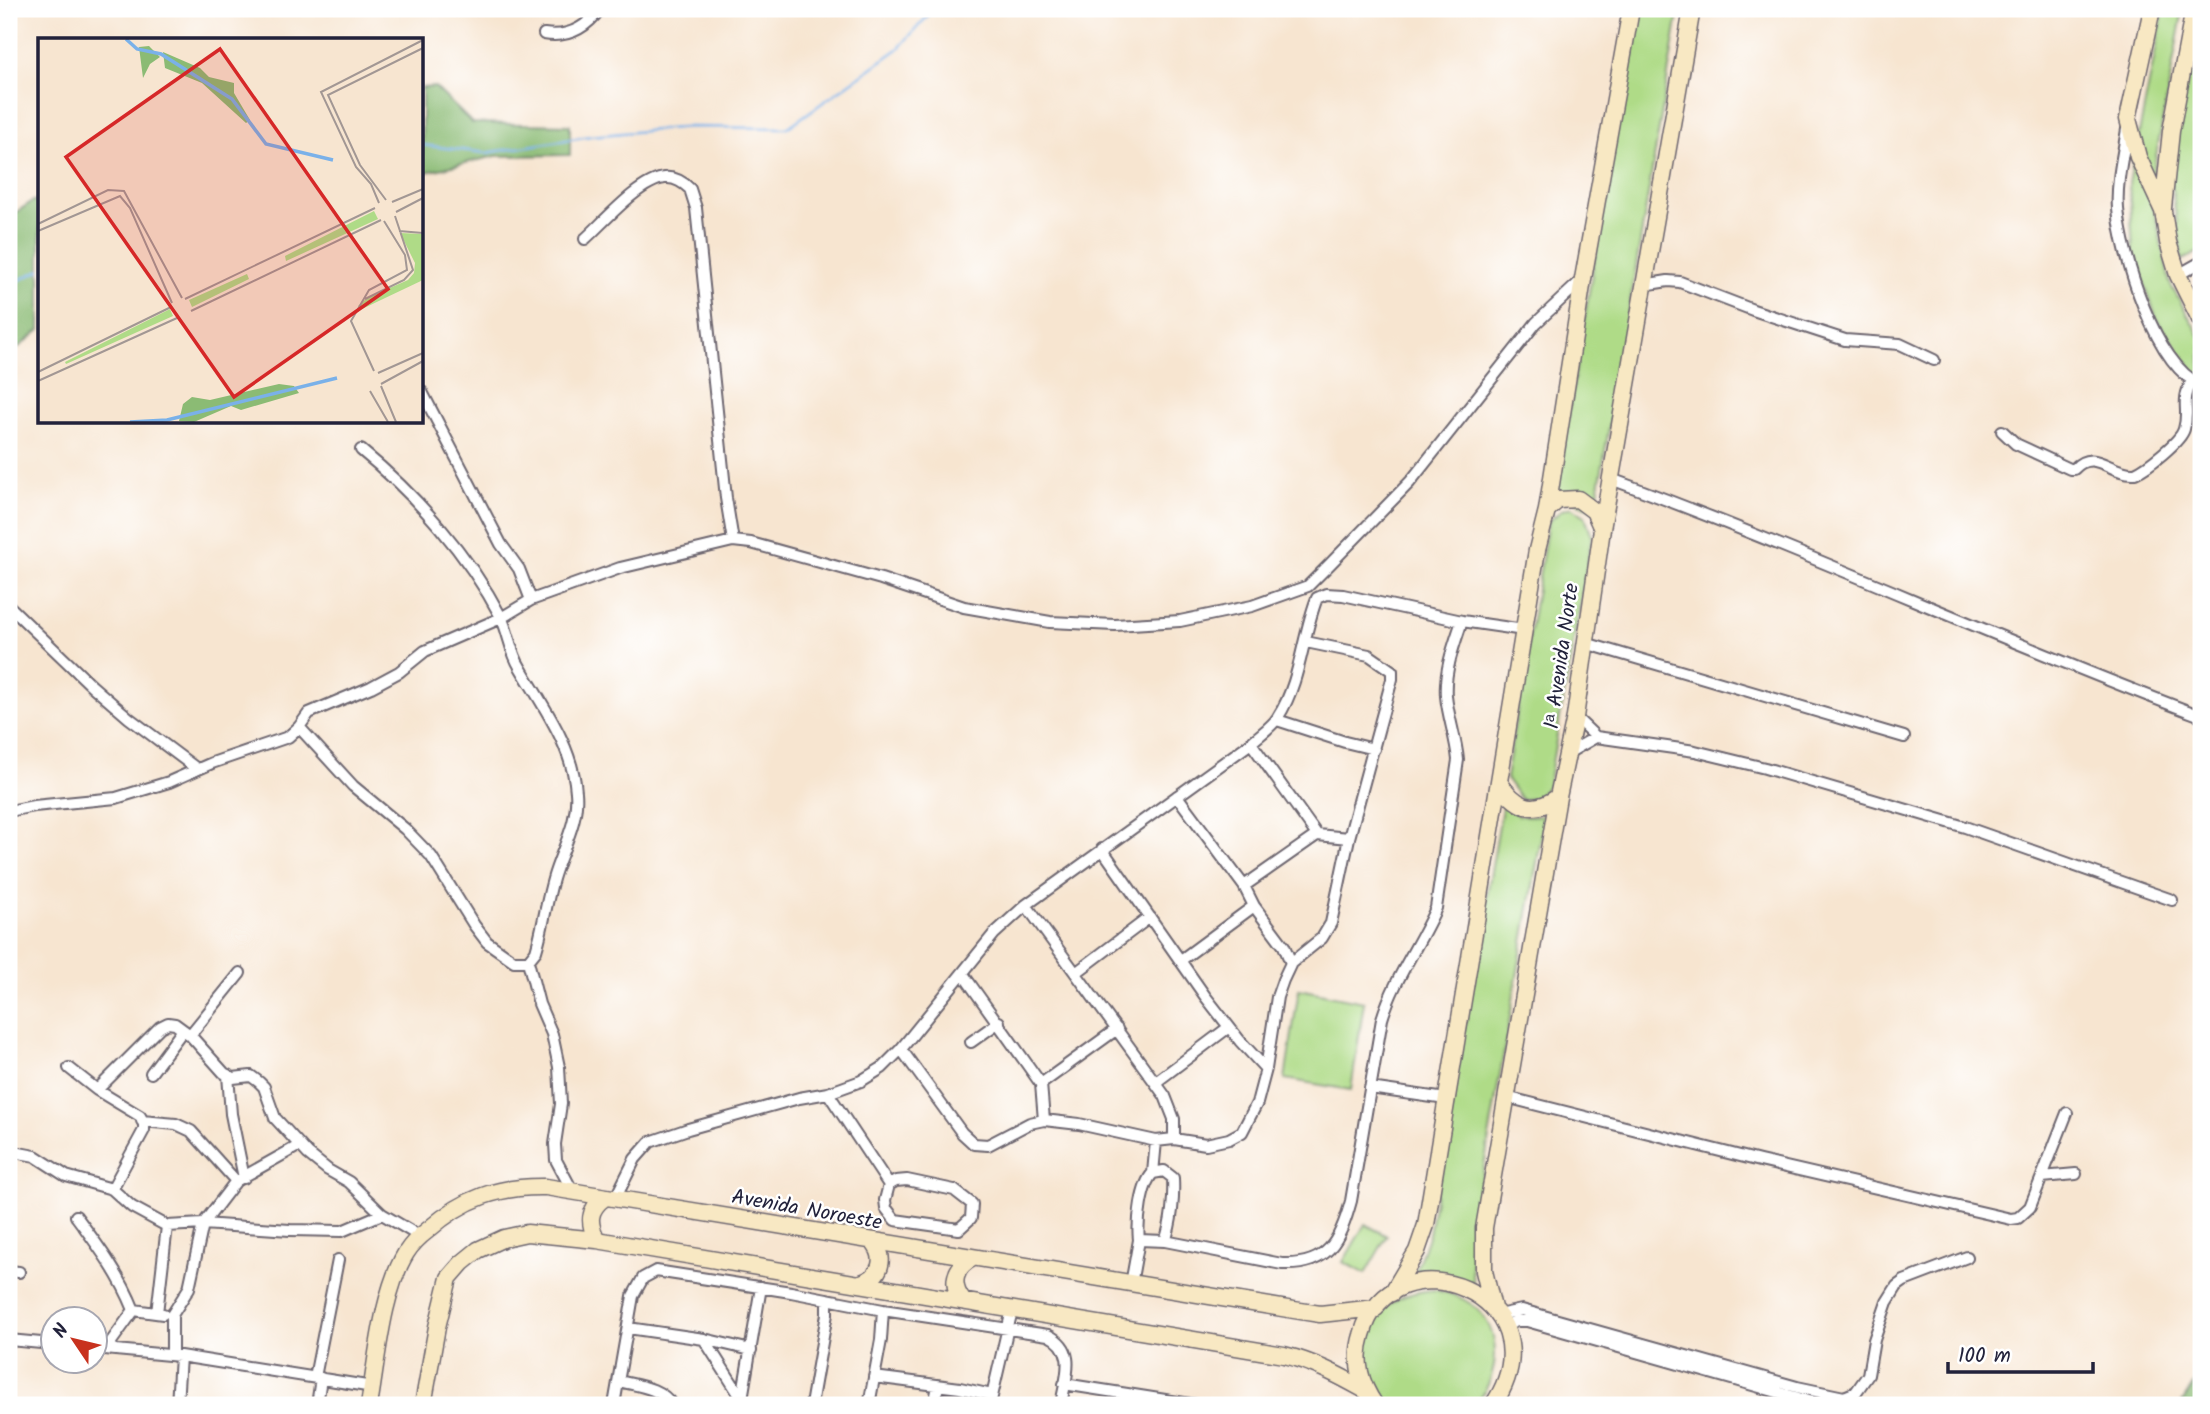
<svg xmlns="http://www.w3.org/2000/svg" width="2210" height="1414" font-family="Kalam,sans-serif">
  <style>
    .green { fill: #afdb87; stroke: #687e61; stroke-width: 2 }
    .forest { fill: #8bbb74; stroke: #566e58; stroke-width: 2 }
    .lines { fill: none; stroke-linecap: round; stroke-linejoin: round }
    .stream { stroke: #7ab1e9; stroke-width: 2.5 }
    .street-casing { stroke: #6d666f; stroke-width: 14 }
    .secondary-casing { stroke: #6d666f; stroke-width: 19 }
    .street { stroke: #fff; stroke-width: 10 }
    .secondary { stroke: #f8e8c3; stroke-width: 16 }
    .labels { text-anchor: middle; stroke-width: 5; stroke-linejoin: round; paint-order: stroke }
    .street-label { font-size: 21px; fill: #22223b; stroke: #fff }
    .inset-river { fill: none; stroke: #7ab1e9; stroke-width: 3.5 }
    .inset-road { fill: none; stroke: #a29794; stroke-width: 2 }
    .view { fill: #d62828; fill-opacity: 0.15; stroke: #d62828; stroke-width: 3.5 }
    .inset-edge { fill: none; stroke: #22223b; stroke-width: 3.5 }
  </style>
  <rect width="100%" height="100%" fill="#fff"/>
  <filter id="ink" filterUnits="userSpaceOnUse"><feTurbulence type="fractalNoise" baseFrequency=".0143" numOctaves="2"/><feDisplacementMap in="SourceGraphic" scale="14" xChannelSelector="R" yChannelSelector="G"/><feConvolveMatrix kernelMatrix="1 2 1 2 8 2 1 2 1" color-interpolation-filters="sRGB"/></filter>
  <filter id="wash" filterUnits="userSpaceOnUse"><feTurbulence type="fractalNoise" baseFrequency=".00686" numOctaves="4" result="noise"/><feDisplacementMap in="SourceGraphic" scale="28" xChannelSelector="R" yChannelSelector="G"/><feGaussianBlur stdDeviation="1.57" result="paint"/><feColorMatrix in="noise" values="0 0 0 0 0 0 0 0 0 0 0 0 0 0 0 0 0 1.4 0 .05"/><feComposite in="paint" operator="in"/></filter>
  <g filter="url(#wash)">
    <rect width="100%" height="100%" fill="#f7e5d0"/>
    <path class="green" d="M1637 9H1679L1595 511 1555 493Z
      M2164 9H2183L2150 189 2170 284 2201 338V376L2197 375 2157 320 2133 250 2129 183Z
      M2201 13V251L2182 260 2169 166Z
      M1571 507 1585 516 1592 536 1548 786 1535 799H1521L1506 778 1548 522 1562 510Z
      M1503 802 1518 816H1545L1470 1246 1473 1287 1438 1273 1414 1275 1429 1234Z
      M1299 989 1364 1002 1351 1090 1285 1079Z
      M1365 1224 1387 1236 1365 1274 1343 1262Z
      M1436 1290C1448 1293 1460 1296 1471 1304 1504 1329 1501 1377 1474 1405H1383C1378 1399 1369 1391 1367 1383 1352 1330 1383 1292 1436 1290Z"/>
    <path class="forest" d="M435 87 472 123 570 125V155L496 156 422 173V88Z
      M40 200V330L9 355V217L33 201Z
      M2201 1372V1405H2181Z"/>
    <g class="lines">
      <path class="stream" d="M422 145 486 153 590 136 689 127 787 128 898 49 934 9
        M9 285 40 270"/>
    </g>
  </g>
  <g filter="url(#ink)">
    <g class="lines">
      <defs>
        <path id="street" d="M544 34C568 38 586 28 600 9
          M2127 129C2123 155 2116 183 2118 209 2122 255 2155 366 2201 385
          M585 239C604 222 640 180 665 178 675 177 684 183 690 189L696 208 726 498 733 541
          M2178 275 2201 262
          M1643 285 1668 281 1680 282 1753 310 1845 340 1900 344 1934 360
          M422 392 501 544 519 569 531 600
          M2002 431 2016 444 2070 469H2074C2094 447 2111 475 2135 473 2147 468 2181 441 2184 429 2190 410 2180 402 2192 381
          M361 450C416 495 468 554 501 617 509 633 510 651 520 667 542 705 573 746 576 792 579 823 561 850 553 879 546 903 543 928 536 951L528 961 539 1004 552 1034 559 1067 561 1104 555 1144 556 1160 573 1192
          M1611 479C1810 552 2003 642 2201 716
          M9 606 92 686 129 718 197 769
          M1585 643 1904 737
          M1575 717 1596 737 1695 751 1765 768 1965 827 2172 900
          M1277 720 1345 742 1374 749
          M299 727 353 786 405 829 431 856 474 925 487 942 514 961H528
          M1251 743 1317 835 1349 838
          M1568 753 1596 737
          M1177 796 1244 886 1254 906 1284 946 1291 963
          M9 811 34 806 116 798 169 782 212 763 288 737 299 727 309 713 371 687 399 672 425 651 501 618 531 600 620 568 733 541 751 543 881 579 964 607 1050 622 1115 625 1180 621 1252 606 1308 586 1330 564 1410 482 1536 323 1583 279
          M1102 849 1205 996 1240 1041 1266 1069
          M1244 886 1317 835
          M1026 905 1165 1096 1174 1119V1139
          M1181 960 1254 906
          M1077 972 1150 917
          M963 974 1041 1084 1044 1120
          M190 1035 240 973
          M971 1042 999 1022
          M901 1049 962 1133 974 1144 988 1145 1030 1123 1044 1120 1079 1124 1156 1141 1174 1139 1206 1144 1229 1139 1242 1132 1257 1103 1266 1069 1277 997 1283 980 1291 963 1322 938 1331 923 1349 838 1392 679V671L1369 655 1306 642
          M69 1068 97 1090 140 1116 144 1123V1130L112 1189
          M151 1073 183 1030
          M228 1075 231 1114 244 1178
          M1156 1082 1229 1027
          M1041 1084 1117 1029
          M1370 1088 1446 1099
          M97 1090 160 1027 168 1023 175 1024 190 1035 224 1073 233 1078 251 1076 259 1082 264 1087 275 1118 308 1154 328 1170 349 1182 382 1214 421 1237
          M828 1093 889 1185
          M1506 1097 1760 1161 2011 1219 2018 1218 2030 1207 2067 1113
          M142 1121 176 1124 191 1131 236 1181
          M9 1151 35 1156 66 1176 112 1189 132 1207 167 1226 203 1224 290 1230 342 1231 382 1214
          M1164 1171 1173 1178C1174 1197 1172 1223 1165 1241L1139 1240C1137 1223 1141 1185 1153 1173Z
          M1153 1173 1156 1141
          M2042 1177 2076 1174
          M907 1180 954 1190 972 1204 971 1218 959 1229 895 1220 886 1208 885 1200 889 1185 896 1181Z
          M615 1199 635 1159 650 1142 688 1129 799 1098 828 1093 861 1081 882 1068 901 1049 994 934 1026 905 1251 743C1259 735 1272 727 1278 717 1301 681 1302 636 1317 598L1326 594 1343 595 1462 621 1524 630
          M76 1216C99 1247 120 1275 134 1310
          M1165 1241 1282 1264C1328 1266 1340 1241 1351 1201L1382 1019C1394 979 1419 946 1436 908L1458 760C1456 738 1448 717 1446 696 1444 671 1454 645 1462 621
          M9 1271 19 1272
          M1131 1284 1139 1240
          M157 1313 167 1226
          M1498 1315 1522 1310 1797 1387 1844 1397 1856 1392 1868 1375 1874 1340 1887 1302 1897 1286 1904 1281 1967 1257
          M1504 1326 1517 1321H1527L1823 1405
          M628 1328 704 1339 746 1405
          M704 1339 751 1350
          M9 1340 52 1344
          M94 1348 180 1356 373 1387
          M106 1349 134 1310 163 1314
          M172 1355V1315L189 1288 203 1224 236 1181 300 1145
          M315 1377 338 1260
          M874 1377 960 1388 992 1395
          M619 1381C638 1386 660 1387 672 1405
          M1064 1384 1197 1405
          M742 1399 761 1287
          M177 1405 180 1356
          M317 1405 321 1378
          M614 1405 633 1296 643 1278 656 1271 791 1292 883 1310 1048 1335C1079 1350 1065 1378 1061 1405
          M811 1405 827 1314V1299
          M869 1405 881 1340 883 1310
          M934 1405 938 1386
          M990 1405 1012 1310"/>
        <path id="secondary" d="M2152 9 2128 119 2138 157 2163 211 2168 242 2178 275 2201 321
          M2163 208 2171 131 2194 9
          M1547 510 1558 500 1578 499 1594 511 1602 529
          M1499 782C1515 806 1532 816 1558 797
          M597 1240C588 1223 588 1210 604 1198
          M861 1283C881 1277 887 1258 873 1242
          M1392 1293 1417 1251 1426 1225 1537 550 1547 510 1583 279 1631 9
          M963 1301C950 1285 954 1267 973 1258
          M1493 1308 1484 1271V1228L1558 797 1575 717 1602 529 1692 9
          M369 1405C377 1360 382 1292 406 1253 411 1245 420 1236 428 1230 464 1198 498 1186 546 1187L1294 1310 1320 1314 1376 1308
          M423 1405 437 1327 449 1278 462 1263 478 1250 504 1238 527 1233 597 1240 1284 1355C1314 1362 1338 1375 1365 1390
          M1375 1405C1360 1383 1354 1361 1362 1335 1391 1228 1566 1296 1493 1405"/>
      </defs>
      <use href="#street" class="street-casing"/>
      <use href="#secondary" class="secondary-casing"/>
      <use href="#street" class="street"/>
      <use href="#secondary" class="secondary"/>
    </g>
  </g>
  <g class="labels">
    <g class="street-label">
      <text transform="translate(1561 656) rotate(-82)" y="7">1ᵃ Avenida Norte</text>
      <text transform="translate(807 1209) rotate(10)" y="7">Avenida Noroeste</text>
    </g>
  </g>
  <g transform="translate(38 38)">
    <rect width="385" height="385" fill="#f7e5d0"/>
    <path d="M336 173 340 181 248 223 247 218ZM362 195 385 196V242L324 271 320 268 329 260 370 242 376 235 377 225ZM209 236 211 241 154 269 151 262ZM132 271 135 278 28 326 27 324Z" fill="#afdb87"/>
    <path d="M111 8 122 19 112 26 105 40 101 9ZM125 14 162 30 171 39 196 45V55L212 82 208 85 164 45 127 30ZM241 346 256 348 261 355 203 372 193 368 156 384 141 383 145 366 154 359 172 362Z" fill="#8bbb74"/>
    <path class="inset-river" d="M88 1 99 11 123 16 194 61 228 106 295 122M92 384 129 382 299 340"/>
    <path class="inset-road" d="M348 162 322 127 290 57 385 10M354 164 385 151M341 165 333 146 318 129 283 54 385 2M358 174 385 160M0 186 70 152 86 153 144 260M0 193 82 158 92 170 134 265M361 193 385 195M147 261 337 170M327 261 366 242 375 232 357 178M153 273 343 182M336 333 313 283 331 252 369 232 367 217 346 183M0 334 133 269M340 335 385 315M0 343 139 280M343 346 385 323M343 348 358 384M332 353 350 384"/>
    <path class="view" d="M182 11 350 251 196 359 28 119Z"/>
    <rect width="385" height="385" class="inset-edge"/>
  </g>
  <rect width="2210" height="1414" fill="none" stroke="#fff" stroke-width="35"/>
  <g transform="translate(74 1340) rotate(305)"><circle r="33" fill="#ffffff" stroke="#a7a7b1" stroke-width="2"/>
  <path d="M0-5L12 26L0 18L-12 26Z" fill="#c8321e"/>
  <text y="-10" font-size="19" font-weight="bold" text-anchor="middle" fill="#22223b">N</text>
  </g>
  <path d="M1948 1362v10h145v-10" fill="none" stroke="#22223b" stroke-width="3.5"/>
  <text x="1958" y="1362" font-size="21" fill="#22223b" stroke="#ffffff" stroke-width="5" paint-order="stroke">100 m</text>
</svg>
